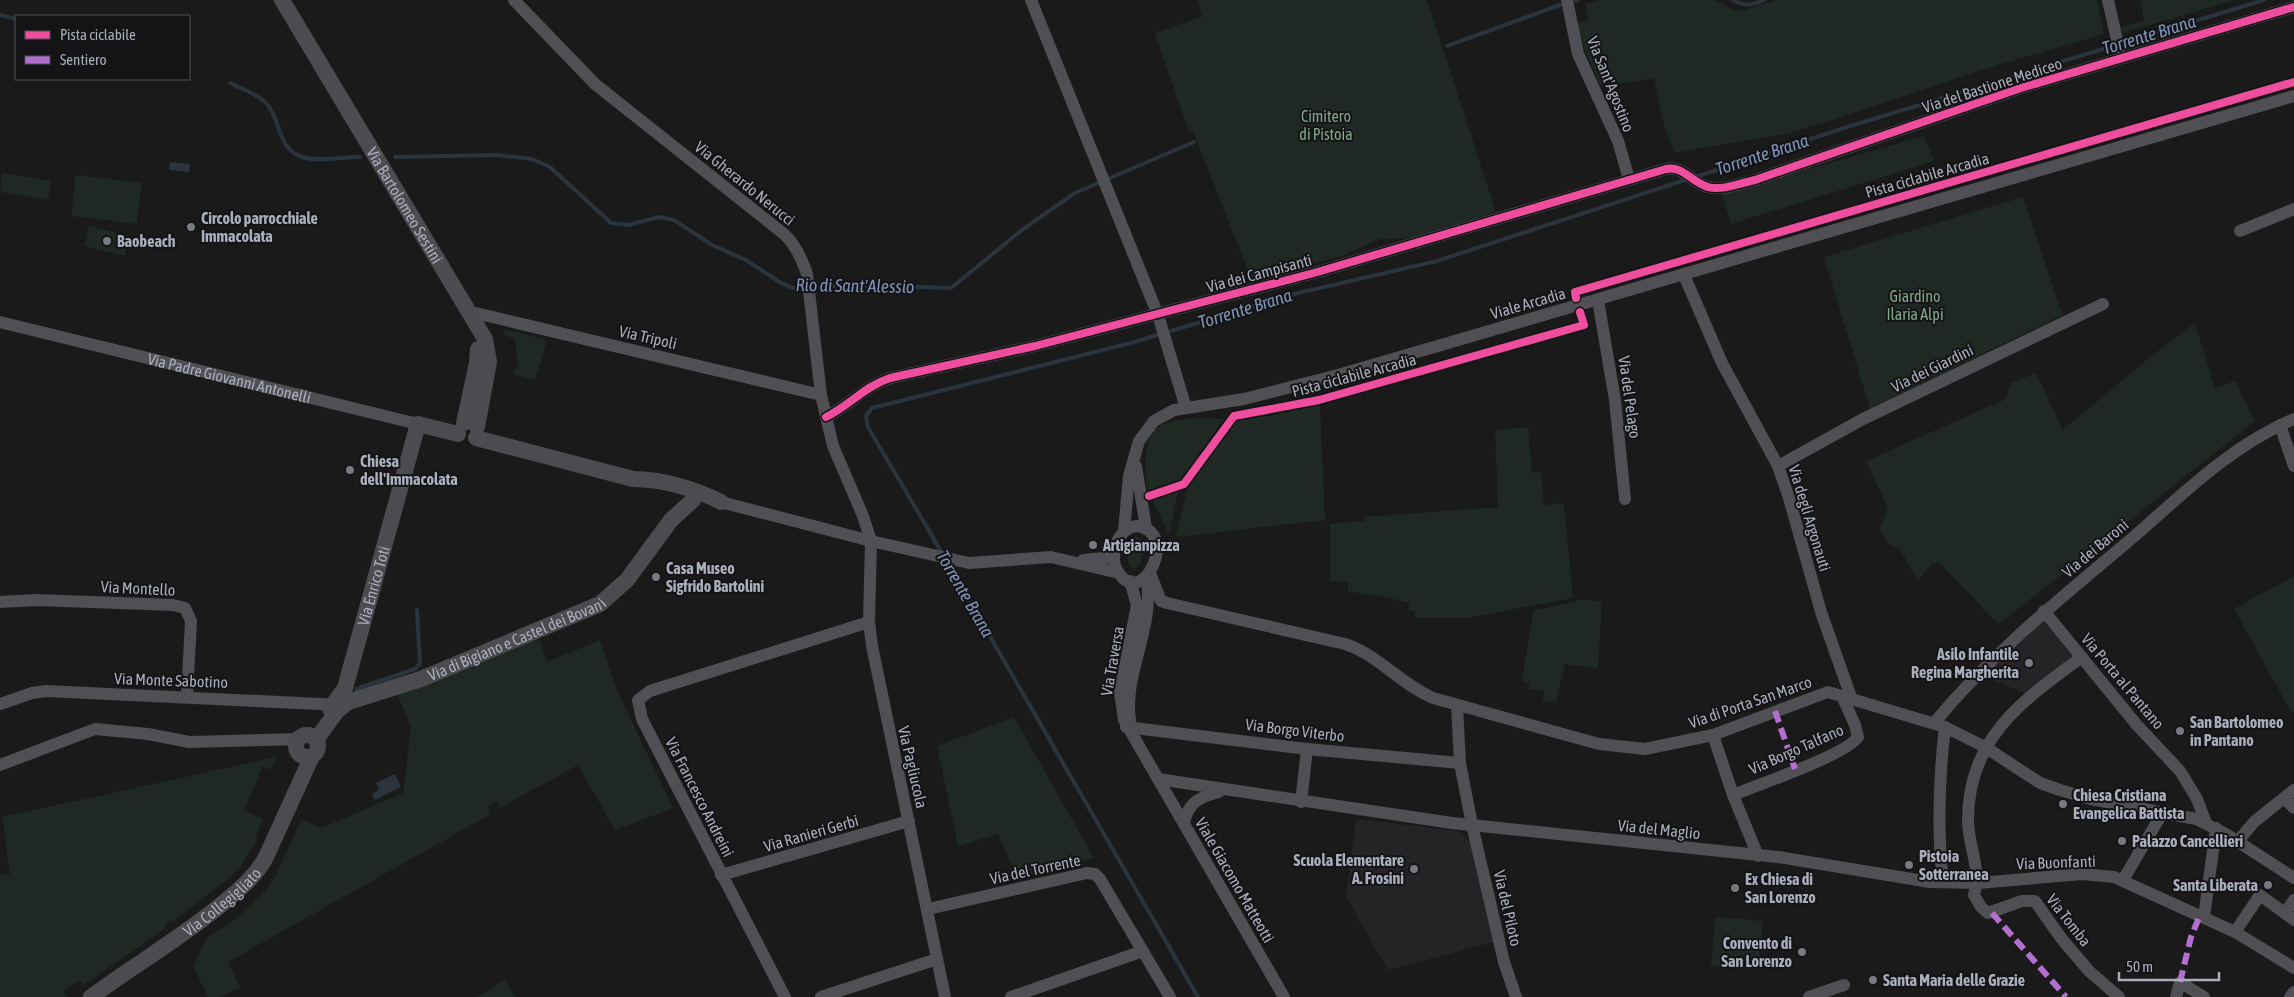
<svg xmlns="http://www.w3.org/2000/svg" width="2294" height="997" font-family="'Asap Condensed',sans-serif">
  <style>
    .built { fill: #242426 }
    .green { fill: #1f2822 }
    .water { fill: #2b333d }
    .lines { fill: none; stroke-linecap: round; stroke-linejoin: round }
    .stream { stroke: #2b333d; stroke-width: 4 }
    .minor { stroke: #4f4f54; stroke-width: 12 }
    .major { stroke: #4c4c50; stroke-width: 16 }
    .quiet { stroke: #b36fd0; stroke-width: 6; stroke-dasharray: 12 6; stroke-linecap: butt }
    .cycleway-casing { stroke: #141416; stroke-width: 11 }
    .cycleway { stroke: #ef4d9e; stroke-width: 8 }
    .poi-dot { fill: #787a83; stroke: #141416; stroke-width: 2 }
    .labels { text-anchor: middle; stroke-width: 4; stroke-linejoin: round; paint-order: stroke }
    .street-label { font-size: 16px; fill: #aaadbc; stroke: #141416 }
    .park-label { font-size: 16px; fill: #80a889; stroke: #141416 }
    .poi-label { font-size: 16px; font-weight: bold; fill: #aaadbc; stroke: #141416; text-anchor: start }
    .water-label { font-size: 18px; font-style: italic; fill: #7f94b8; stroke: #141416 }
  </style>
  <rect width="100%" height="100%" fill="#1a1a1a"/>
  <path class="built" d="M2045 619 2076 655 2026 694 1989 678 1983 672Z
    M1356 819 1458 831 1471 842 1494 942 1388 970 1346 897Z"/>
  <path class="green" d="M1198 0H1427L1496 212 1412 238 1380 239 1344 255 1252 281 1193 131 1189 132 1155 33 1202 17Z
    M1599 0H1715L1738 12 1777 0H2097L2104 34 1978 71 1830 121 1785 134 1674 153 1663 122 1654 78 1601 87 1580 38 1577 24 1579 22 1589 20 1585 4Z
    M2140 0H2235L2122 33 2120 27 2144 21Z
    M1924 136 1934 161 1731 224 1721 191 1753 185Z
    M2 173 51 181 48 200 0 192Z
    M76 175 142 183 137 224 71 216Z
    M2023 197 2062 315 1870 409 1824 257Z
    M89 226 129 236 125 256 84 246Z
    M2195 323 2215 388 2235 381 2255 421 2008 617 1998 624 1941 564 1933 563 1918 580 1899 548 1889 544 1879 531 1888 508 1866 461 2006 399 2011 383 2036 373 2063 430 2150 357Z
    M504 329 547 340 535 380 512 374 518 365 515 339 504 335Z
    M1320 405 1325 520 1176 537 1188 486 1233 419 1268 416Z
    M1189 419H1227L1220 424 1185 478 1173 485 1148 493C1145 474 1141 436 1161 425 1170 421 1180 420 1189 419Z
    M1528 427 1532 473 1541 472 1544 505 1564 503 1573 598 1467 618H1415L1414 611 1409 610V603L1374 594 1373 596 1348 591V582L1330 581V524L1365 521V517L1498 507 1495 430Z
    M1178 491 1169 535 1152 499Z
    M1134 537H1138C1145 544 1143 556 1140 565L1134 569 1130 567C1125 558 1129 545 1134 537Z
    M2294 576V712L2292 714 2234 609Z
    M1583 599 1602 602 1598 668 1565 664 1556 702 1542 700 1545 691 1528 689 1530 683 1522 681 1533 611Z
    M539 638 547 662 600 640 616 688 673 808 615 830 578 765 500 808 497 801 488 806 491 814 228 962 240 987 221 997H208L193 966 207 938 237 918 265 891 276 875 301 819 321 828 403 793 411 726 397 694Z
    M1014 717 1094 858 1017 878 998 834 958 846 937 746Z
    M277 757 271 770 263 766 244 810 263 819 255 837 258 838 239 870 173 922 170 920 165 924 166 928 84 985 80 980 64 991 67 997H0V875L10 874 2 817Z
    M1715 917 1763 921 1758 970 1711 966Z
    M505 980 515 997H477Z"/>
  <path class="water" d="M170 162 190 164 189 172 169 170Z
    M395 774 401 787 375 800 372 794 379 790 376 783Z"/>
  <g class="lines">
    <path class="stream" d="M1733 0C1745 7 1752 5 1764 0
      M1576 1 1578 0
      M1 15 16 19
      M1447 46 1560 5
      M230 83C242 89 258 94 267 104 281 120 277 149 302 157 316 162 344 157 360 157
      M395 157 496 155 532 159 550 167 611 223 628 225 659 217 674 220 712 245 746 260 781 283 793 288 854 285 951 288 1022 230 1075 193 1194 142
      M1695 177 1844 128 2264 0
      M942 553 868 427 866 416 872 408 1131 343 1294 294 1437 261 1688 179
      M947 562 1198 997
      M356 689 415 669 420 663 417 610"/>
    <g class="minor">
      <path d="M514 0 595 84 784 234C796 245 802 259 807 274L821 395 833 446 863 516 871 541 869 622 872 646 945 997"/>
      <path d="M1031 0 1158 315 1186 408"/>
      <path d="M1567 0 1578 54 1618 141 1629 179"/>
      <path d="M2108 0 2121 58"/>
      <path d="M2240 231 2294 209"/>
      <path d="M1684 275 1722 363 1778 466 1789 498 1821 612 1851 697"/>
      <path d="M1598 300 1615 400 1625 499"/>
      <path d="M467 311 821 395"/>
      <path id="s1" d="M0 322 418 424"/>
      <path d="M826 417C849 406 865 386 890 378L1035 346 1314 273 1666 169C1683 165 1692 183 1708 187 1722 191 1741 183 1755 180L2021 88 2294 7"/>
      <path d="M2280 425 2294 466"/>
      <path d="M1136 466 1146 528"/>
      <path d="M1778 466 1863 419 2103 304"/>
      <path d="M721 502 871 541 969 563 1051 557 1119 573"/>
      <path d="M1137 526C1180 531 1143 611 1118 572 1108 556 1117 528 1137 526Z"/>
      <path d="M1124 531 1129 476 1139 441 1154 421 1174 410 1244 399 1338 375 2294 96"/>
      <path d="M1083 560 1114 557"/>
      <path d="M1150 573 1161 601 1167 603 1345 644C1379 655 1400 684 1433 698L1599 744 1645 749 1713 735 1828 692 1945 727 1985 747 2040 783 2060 790 2091 799 2196 819 2226 834 2294 878"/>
      <path d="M1130 581 1137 605 1120 692 1124 720 1284 997"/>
      <path d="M0 602 36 600 173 605 185 608 191 621 187 696"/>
      <path d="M2044 611 2136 724 2180 771 2197 799 2206 823"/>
      <path d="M2082 657C2023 700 1968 738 1968 820 1968 845 1982 871 1974 895L1981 907 1988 913 2022 901H2035L2061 938 2089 971 2119 997"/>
      <path d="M0 704 32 693 46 691 341 705"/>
      <path d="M1457 706 1460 763 1472 825 1504 962 1516 997"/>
      <path d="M1130 720C1123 675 1154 629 1147 582"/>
      <path d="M1934 723C1992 653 2061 598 2130 540 2182 495 2230 446 2294 419"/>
      <path d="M1126 727 1307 749 1460 763"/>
      <path d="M1713 735 1733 795 1758 856"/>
      <path d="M0 765 95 729 148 734 189 742 298 739"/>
      <path d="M1158 779 1452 823 1778 857 1930 882 1978 883 2082 874 2114 877 2235 932 2294 968"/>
      <path d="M1733 795C1757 785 1846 755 1858 737L1855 725 1842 696"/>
      <path d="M2284 798 2294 808"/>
      <path d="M1301 802 1307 749"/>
      <path d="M1184 823C1188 802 1200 797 1219 792"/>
      <path d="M2238 841 2254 822 2294 790"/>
      <path d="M721 875 909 821"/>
      <path d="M2123 880 2163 812"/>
      <path d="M1943 882C1937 830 1939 778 1945 727"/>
      <path d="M928 909 1087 873 1095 874 1100 879 1170 997"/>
      <path d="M2285 913 2294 900"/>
      <path d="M2204 917 2216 828"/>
      <path d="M2235 932 2260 895 2294 920"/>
      <path d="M785 997 642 719 638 700 650 691 869 622"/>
      <path d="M821 997 937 959"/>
      <path d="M1011 997 1143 951"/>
      <path d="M1809 997 1844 985"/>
      <path d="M2176 997 2180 982 2204 997"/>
      <path d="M2290 997 2294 992"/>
    </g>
    <g class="major">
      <path id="s2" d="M282 0 485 339 489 362 477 427"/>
      <path d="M464 423 477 363 478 349"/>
      <path d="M476 438 633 479C662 479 696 489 721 502"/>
      <path id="s3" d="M330 709 345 688 418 424 458 434"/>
      <circle cx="307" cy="746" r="11"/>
      <path id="s4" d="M316 740 337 711 348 702 421 679 600 604 627 580 671 520 693 500"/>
      <path id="s5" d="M91 997C134 965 181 938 222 904 239 890 256 876 266 857L312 756"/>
    </g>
    <path class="quiet" d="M1775 711 1795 769
      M1992 913 2066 997
      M2180 982 2191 937 2200 915"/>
    <defs>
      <path id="cycleway" d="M1576 298 1575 292 2294 82
        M826 417C849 406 865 386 890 378L1035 346 1314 273 1666 169C1683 165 1692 183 1708 187 1722 191 1741 183 1755 180L2021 88 2294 7
        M1149 496 1184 484 1234 416 1319 400 1584 325 1580 312"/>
    </defs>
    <use href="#cycleway" class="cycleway-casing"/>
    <use href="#cycleway" class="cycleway"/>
  </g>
  <g class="poi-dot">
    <circle cx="191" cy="227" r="5"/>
    <circle cx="107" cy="241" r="5"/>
    <circle cx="350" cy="470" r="5"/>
    <circle cx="1093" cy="545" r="5"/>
    <circle cx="656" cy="577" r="5"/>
    <circle cx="2029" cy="663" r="5"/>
    <circle cx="2180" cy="731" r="5"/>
    <circle cx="2063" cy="804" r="5"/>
    <circle cx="2122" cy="841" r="5"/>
    <circle cx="1909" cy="865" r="5"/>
    <circle cx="1414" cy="869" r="5"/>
    <circle cx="2268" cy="885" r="5"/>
    <circle cx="1735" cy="888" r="5"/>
    <circle cx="1802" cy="952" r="5"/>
    <circle cx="1873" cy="980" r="5"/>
  </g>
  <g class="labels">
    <g class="street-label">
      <text transform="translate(1611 84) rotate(68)" y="6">Via Sant'Agostino</text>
      <text transform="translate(1992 85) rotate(-18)" y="6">Via del Bastione Mediceo</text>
      <text transform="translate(1927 175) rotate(-16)" y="6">Pista ciclabile Arcadia</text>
      <text transform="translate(745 183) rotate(39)" y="6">Via Gherardo Nerucci</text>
      <text dy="6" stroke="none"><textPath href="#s2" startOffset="239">Via Bartolomeo Sestini</textPath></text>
      <text transform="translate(1259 273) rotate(-15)" y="6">Via dei Campisanti</text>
      <text transform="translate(1528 303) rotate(-16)" y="6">Viale Arcadia</text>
      <text transform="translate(648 337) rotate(13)" y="6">Via Tripoli</text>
      <text transform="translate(1932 368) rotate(-26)" y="6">Via dei Giardini</text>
      <text transform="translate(1354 375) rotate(-15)" y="6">Pista ciclabile Arcadia</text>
      <text dy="6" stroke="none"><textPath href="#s1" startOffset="236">Via Padre Giovanni Antonelli</textPath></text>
      <text transform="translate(1630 397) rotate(82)" y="6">Via del Pelago</text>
      <text transform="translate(1810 518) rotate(73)" y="6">Via degli Argonauti</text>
      <text transform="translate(2095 548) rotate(-40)" y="6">Via dei Baroni</text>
      <text dy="6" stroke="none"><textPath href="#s3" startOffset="132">Via Enrico Toti</textPath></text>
      <text transform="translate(138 588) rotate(3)" y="6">Via Montello</text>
      <text dy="6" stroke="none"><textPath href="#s4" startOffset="230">Via di Bigiano e Castel dei Bovani</textPath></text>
      <text transform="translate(1112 661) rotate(-80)" y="6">Via Traversa</text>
      <text transform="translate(171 680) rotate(2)" y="6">Via Monte Sabotino</text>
      <text transform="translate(2123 681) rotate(50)" y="6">Via Porta al Pantano</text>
      <text transform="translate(1750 702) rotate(-19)" y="6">Via di Porta San Marco</text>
      <text transform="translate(1295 730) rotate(7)" y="6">Via Borgo Viterbo</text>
      <text transform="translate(1796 749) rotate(-24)" y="6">Via Borgo Talfano</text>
      <text transform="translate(913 767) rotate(77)" y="6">Via Pagliucola</text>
      <text transform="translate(700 797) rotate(63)" y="6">Via Francesco Andreini</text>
      <text transform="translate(1659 829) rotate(6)" y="6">Via del Maglio</text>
      <text transform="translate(811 833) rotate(-16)" y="6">Via Ranieri Gerbi</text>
      <text transform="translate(2056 862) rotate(-2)" y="6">Via Buonfanti</text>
      <text transform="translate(1035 869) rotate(-12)" y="6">Via del Torrente</text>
      <text transform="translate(1235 880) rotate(60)" y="6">Viale Giacomo Matteotti</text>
      <text dy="6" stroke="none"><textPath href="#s5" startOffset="162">Via Collegigliato</textPath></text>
      <text transform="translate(1508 908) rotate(77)" y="6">Via del Piloto</text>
      <text transform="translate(2069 920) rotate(52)" y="6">Via Tomba</text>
    </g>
    <g class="park-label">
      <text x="1326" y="122">Cimitero<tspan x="1326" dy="18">di Pistoia</tspan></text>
      <text x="1915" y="302">Giardino<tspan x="1915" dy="18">Ilaria Alpi</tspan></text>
    </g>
    <g class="poi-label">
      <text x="201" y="224">Circolo parrocchiale<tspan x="201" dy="18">Immacolata</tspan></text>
      <text x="117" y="247">Baobeach</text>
      <text x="360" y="467">Chiesa<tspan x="360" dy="18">dell'Immacolata</tspan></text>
      <text x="1103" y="551">Artigianpizza</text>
      <text x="666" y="574">Casa Museo<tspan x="666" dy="18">Sigfrido Bartolini</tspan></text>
      <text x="2019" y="660" text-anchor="end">Asilo Infantile<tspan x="2019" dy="18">Regina Margherita</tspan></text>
      <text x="2190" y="728">San Bartolomeo<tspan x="2190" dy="18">in Pantano</tspan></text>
      <text x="2073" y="801">Chiesa Cristiana<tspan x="2073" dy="18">Evangelica Battista</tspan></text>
      <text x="2132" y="847">Palazzo Cancellieri</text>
      <text x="1919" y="862">Pistoia<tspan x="1919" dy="18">Sotterranea</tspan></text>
      <text x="1404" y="866" text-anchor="end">Scuola Elementare<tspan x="1404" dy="18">A. Frosini</tspan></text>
      <text x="1745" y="885">Ex Chiesa di<tspan x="1745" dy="18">San Lorenzo</tspan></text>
      <text x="2258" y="891" text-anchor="end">Santa Liberata</text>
      <text x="1792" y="949" text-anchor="end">Convento di<tspan x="1792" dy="18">San Lorenzo</tspan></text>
      <text x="1883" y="986">Santa Maria delle Grazie</text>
    </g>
    <g class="water-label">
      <text transform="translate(2149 35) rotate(-17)" y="6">Torrente Brana</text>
      <text transform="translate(1762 155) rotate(-18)" y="6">Torrente Brana</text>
      <text transform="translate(855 286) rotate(1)" y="6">Rio di Sant'Alessio</text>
      <text transform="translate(1245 309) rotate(-17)" y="6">Torrente Brana</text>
      <text transform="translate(965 594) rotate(60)" y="6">Torrente Brana</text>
    </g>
  </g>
  <rect x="15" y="15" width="175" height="65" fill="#141416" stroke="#505158"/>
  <rect x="25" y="31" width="25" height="8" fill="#ef4d9e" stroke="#505158"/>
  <text x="60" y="40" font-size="15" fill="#aaadbc">Pista ciclabile</text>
  <rect x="25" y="56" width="25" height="8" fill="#b36fd0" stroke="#505158"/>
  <text x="60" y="65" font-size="15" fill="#aaadbc">Sentiero</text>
  <path d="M2119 972v8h100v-8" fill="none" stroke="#aaadbc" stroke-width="2.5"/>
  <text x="2126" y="972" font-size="15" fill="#aaadbc" stroke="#141416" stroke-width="4" paint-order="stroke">50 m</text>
</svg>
